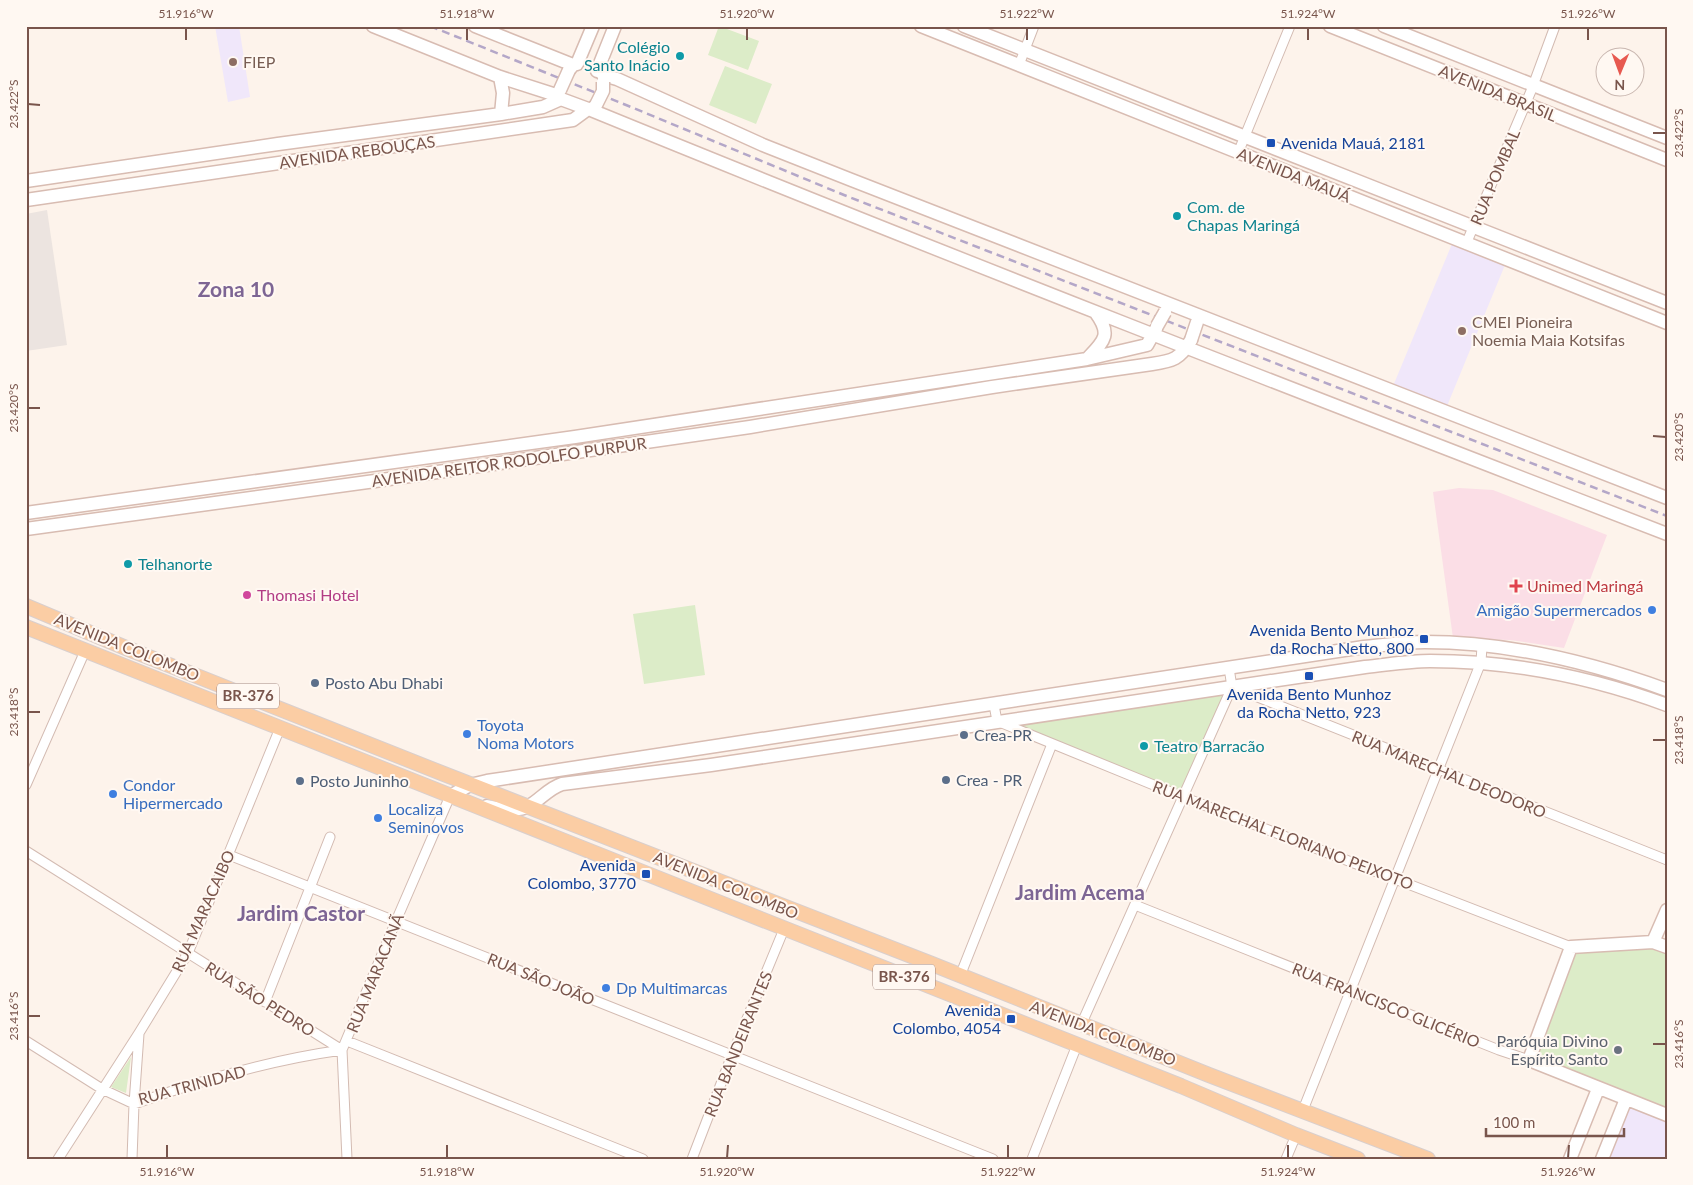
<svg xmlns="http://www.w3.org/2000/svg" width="1693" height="1185" font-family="Lato,sans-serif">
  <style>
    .industrial { fill: #ece4e0 }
    .education { fill: #f0e7fa }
    .medical { fill: #fbdee6 }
    .green { fill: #dcecc8 }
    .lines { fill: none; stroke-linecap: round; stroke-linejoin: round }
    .minor-casing { stroke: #d3bbb2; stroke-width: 11 }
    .secondary-casing { stroke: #d8bcb2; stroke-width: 15 }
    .primary-casing { stroke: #d9cfcd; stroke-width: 16 }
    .minor { stroke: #fff; stroke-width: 9 }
    .secondary { stroke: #fff; stroke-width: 12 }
    .primary { stroke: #fbcda4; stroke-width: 14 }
    .rail { stroke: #b4a7c8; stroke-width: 2.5; stroke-dasharray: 8 5; stroke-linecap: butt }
    .secondary-bridge-casing { stroke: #d8bcb2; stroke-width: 15; stroke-linecap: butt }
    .secondary-bridge { stroke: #fff; stroke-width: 12 }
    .ticks { fill: none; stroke: #79554c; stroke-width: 2 }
    .culture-dot { fill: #0f9aa8; stroke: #fff8f2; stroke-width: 2 }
    .education-dot { fill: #8d6e63; stroke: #fff8f2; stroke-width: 2 }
    .transit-dot { fill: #1a4fb4; stroke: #fff8f2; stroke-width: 2 }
    .health-dot { fill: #e0444e; stroke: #fff8f2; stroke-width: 2 }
    .hotel-dot { fill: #d1479c; stroke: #fff8f2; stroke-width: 2 }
    .shop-dot { fill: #3f7fe0; stroke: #fff8f2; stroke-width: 2 }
    .service-dot { fill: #5c6f8a; stroke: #fff8f2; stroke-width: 2 }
    .worship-dot { fill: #6b7280; stroke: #fff8f2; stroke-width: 2 }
    .labels { text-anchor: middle; stroke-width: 4; stroke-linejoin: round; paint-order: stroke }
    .shield { fill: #fff8f2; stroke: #a1867e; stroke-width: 1 }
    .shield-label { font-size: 15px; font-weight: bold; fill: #79554c }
    .culture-label { font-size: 16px; fill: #0d838f; stroke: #fff8f2; text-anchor: start }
    .education-label { font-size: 16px; fill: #785e54; stroke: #fff8f2; text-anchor: start }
    .street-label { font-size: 16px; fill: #79554c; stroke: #fff8f2 }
    .transit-label { font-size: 16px; fill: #164399; stroke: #fff8f2; text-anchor: end }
    .health-label { font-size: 16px; fill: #be3a42; stroke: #fff8f2; text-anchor: start }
    .hotel-label { font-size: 16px; fill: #b23c85; stroke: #fff8f2; text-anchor: start }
    .shop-label { font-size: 16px; fill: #366cbe; stroke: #fff8f2; text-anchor: start }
    .service-label { font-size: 16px; fill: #4e5e75; stroke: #fff8f2; text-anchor: start }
    .worship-label { font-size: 16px; fill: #5b616d; stroke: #fff8f2; text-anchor: end }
    .district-label { font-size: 21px; font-weight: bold; fill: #7d6594; stroke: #fff8f2 }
    .neatline { fill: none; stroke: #79554c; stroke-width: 2 }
    .ticks-label { font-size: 12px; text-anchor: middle; fill: #79554c }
  </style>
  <rect width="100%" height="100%" fill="#fdf3eb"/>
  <path class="industrial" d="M47 210 67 345 26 351V214Z"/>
  <path class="education" d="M215 26H239L250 97 228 102Z
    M1454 239 1507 260 1445 411 1391 391Z
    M1626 1099 1667 1115V1159H1602Z"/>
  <path class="medical" d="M1459 488 1493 490 1607 535 1564 648 1510 640 1453 638 1433 492Z"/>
  <path class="green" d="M719 26 759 41 748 70 708 55Z
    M725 66 772 84 756 124 709 105Z
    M695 605 705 675 644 684 633 614Z
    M1232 687 1183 797 997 721Z
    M1571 947H1667V1115L1529 1060Z
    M131 1057 126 1093 111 1087Z"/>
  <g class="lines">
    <defs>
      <path id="minor" d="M1019 65 1034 26
        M1238 153 1290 26
        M1466 244 1531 91 1555 26
        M1229 668 1232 687
        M1235 688 1667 860
        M994 705 997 721 1183 797 1571 947
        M26 785 85 651
        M26 851 342 1050
        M229 855 993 1159
        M1135 905 1499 1050 1529 1060
        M960 976 1052 744
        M265 1002 330 837
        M1081 1025 1232 687
        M26 1041 102 1089 134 1104C201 1080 271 1060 342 1050
        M347 1041 643 1159
        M1303 1110 1481 662 1482 646
        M58 1159 139 1033 188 953 280 728
        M132 1159 134 1104 139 1034
        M347 1159 342 1050 396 921 450 796
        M692 1159 732 1055 784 929
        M1032 1159 1077 1045
        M1286 1159 1296 1135"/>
      <path id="secondary" d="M373 26 500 77 559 96
        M475 26 573 65
        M921 26 1667 323
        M964 26 1667 303
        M1330 26 1667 160
        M1384 26 1667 138
        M569 70 573 65 577 64 593 26
        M597 71 615 26
        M603 75 617 79 763 145 849 179 1667 498
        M500 77 503 93 501 114
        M561 99 588 109
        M591 110C948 256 1307 395 1667 534
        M26 181 278 144 501 114 543 107 561 99
        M26 200 573 120 588 109 591 110 596 105
        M1087 359C1104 341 1112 335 1096 313
        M26 513 575 437 1087 359 1147 345 1156 329
        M26 529 375 481 750 427 992 387 1152 364C1173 361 1180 359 1191 340
        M450 796 470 785 487 781 1364 647C1384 645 1405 642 1425 642 1507 642 1590 662 1667 690
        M487 806C498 809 518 812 529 806 541 799 549 788 562 784L711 765 1365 667C1386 665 1408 661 1430 661 1511 661 1591 677 1667 705
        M1653 942 1667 910
        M1667 947 1653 942 1571 947 1529 1060 1667 1115
        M1570 1159 1598 1089
        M1602 1159 1626 1099"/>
      <path id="primary" d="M26 606 126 648 444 774 932 964 1209 1075 1428 1159
        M26 627 1181 1086 1296 1135 1358 1159"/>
    </defs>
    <use href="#minor" class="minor-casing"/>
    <use href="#secondary" class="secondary-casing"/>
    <use href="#primary" class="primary-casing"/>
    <use href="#minor" class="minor"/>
    <use href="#secondary" class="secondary"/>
    <use href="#primary" class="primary"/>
    <path class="rail" d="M430 26 631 107 844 195 1667 516"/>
    <defs>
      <path id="secondary-bridge" d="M560 90 569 70
        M596 105 603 91V82
        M1157 326 1165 312
        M1191 340 1197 322"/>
    </defs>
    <use href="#secondary-bridge" class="secondary-bridge-casing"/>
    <use href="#secondary-bridge" class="secondary-bridge"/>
  </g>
  <path class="ticks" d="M186 40V28M467 40V28M747 40V28M1027 40V28M1308 40V28M1588 40V28M28 104 40 105M1653 133H1666M28 408H40M1653 436 1666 437M28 712H40M1653 740H1666M28 1016H40M1653 1044H1666M167 1158V1145M447 1158V1145M727 1158 728 1145M1008 1158V1145M1288 1158V1145M1568 1158 1569 1145"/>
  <g class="culture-dot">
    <circle cx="680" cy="56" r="5"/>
    <circle cx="1177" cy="216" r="5"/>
    <circle cx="128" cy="564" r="5"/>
    <circle cx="1144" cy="746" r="5"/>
  </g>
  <g class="education-dot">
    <circle cx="233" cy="62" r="5"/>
    <circle cx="1462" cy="331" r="5"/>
  </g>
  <g class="transit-dot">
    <rect x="1266" y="138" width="10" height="10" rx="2.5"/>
    <rect x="1419" y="634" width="10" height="10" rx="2.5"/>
    <rect x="1304" y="671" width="10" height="10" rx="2.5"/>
    <rect x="641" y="869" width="10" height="10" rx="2.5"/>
    <rect x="1006" y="1014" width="10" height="10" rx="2.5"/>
  </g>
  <path class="health-dot" d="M1513.5 578.5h5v5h5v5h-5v5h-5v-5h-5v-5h5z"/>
  <circle class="hotel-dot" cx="247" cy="595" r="5"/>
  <g class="shop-dot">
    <circle cx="1652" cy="610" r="5"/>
    <circle cx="467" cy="734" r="5"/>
    <circle cx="113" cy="794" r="5"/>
    <circle cx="378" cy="818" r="5"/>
    <circle cx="606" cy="988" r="5"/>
  </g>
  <g class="service-dot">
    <circle cx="315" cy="683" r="5"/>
    <circle cx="964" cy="735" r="5"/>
    <circle cx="946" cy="780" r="5"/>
    <circle cx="300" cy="781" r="5"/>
  </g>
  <circle class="worship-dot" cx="1618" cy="1050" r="5"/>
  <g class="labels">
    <g class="shield">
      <rect x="217" y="683.5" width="62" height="25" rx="4"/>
      <rect x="873" y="964.5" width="62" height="25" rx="4"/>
    </g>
    <g class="shield-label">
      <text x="248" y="701">BR-376</text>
      <text x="904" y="982">BR-376</text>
    </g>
    <g class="culture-label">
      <text x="670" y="53" text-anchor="end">Colégio<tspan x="670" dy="18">Santo Inácio</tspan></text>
      <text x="1187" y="213">Com. de<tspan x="1187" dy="18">Chapas Maringá</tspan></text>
      <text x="138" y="570">Telhanorte</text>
      <text x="1154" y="752">Teatro Barracão</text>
    </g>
    <g class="education-label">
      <text x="243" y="68">FIEP</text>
      <text x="1472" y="328">CMEI Pioneira<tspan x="1472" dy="18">Noemia Maia Kotsifas</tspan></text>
    </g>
    <g class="street-label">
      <text transform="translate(1498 93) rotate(22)" y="6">AVENIDA BRASIL</text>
      <text transform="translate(357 152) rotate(-8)" y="6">AVENIDA REBOUÇAS</text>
      <text transform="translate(1294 175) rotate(22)" y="6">AVENIDA MAUÁ</text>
      <text transform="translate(1495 177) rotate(-67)" y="6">RUA POMBAL</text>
      <text transform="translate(509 462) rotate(-8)" y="6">AVENIDA REITOR RODOLFO PURPUR</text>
      <text transform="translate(127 647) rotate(22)" y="6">AVENIDA COLOMBO</text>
      <text transform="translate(1449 774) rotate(22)" y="6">RUA MARECHAL DEODORO</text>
      <text transform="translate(1283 835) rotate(21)" y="6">RUA MARECHAL FLORIANO PEIXOTO</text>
      <text transform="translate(726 885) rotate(22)" y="6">AVENIDA COLOMBO</text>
      <text transform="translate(203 911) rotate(-66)" y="6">RUA MARACAIBO</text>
      <text transform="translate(375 973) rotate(-68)" y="6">RUA MARACANÃ</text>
      <text transform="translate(541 979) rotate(22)" y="6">RUA SÃO JOÃO</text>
      <text transform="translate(260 999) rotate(32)" y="6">RUA SÃO PEDRO</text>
      <text transform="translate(1386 1005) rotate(22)" y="6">RUA FRANCISCO GLICÉRIO</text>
      <text transform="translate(1103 1033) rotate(21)" y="6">AVENIDA COLOMBO</text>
      <text transform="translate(738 1044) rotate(-68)" y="6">RUA BANDEIRANTES</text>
      <text transform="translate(192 1085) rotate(-15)" y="6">RUA TRINIDAD</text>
    </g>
    <g class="transit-label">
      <text x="1281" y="149" text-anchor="start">Avenida Mauá, 2181</text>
      <text x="1414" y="636">Avenida Bento Munhoz<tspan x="1414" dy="18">da Rocha Netto, 800</tspan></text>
      <text x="1309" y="700" text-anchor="middle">Avenida Bento Munhoz<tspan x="1309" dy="18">da Rocha Netto, 923</tspan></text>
      <text x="636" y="871">Avenida<tspan x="636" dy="18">Colombo, 3770</tspan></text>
      <text x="1001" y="1016">Avenida<tspan x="1001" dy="18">Colombo, 4054</tspan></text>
    </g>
    <g class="health-label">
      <text x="1527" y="592">Unimed Maringá</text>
    </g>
    <g class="hotel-label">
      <text x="257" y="601">Thomasi Hotel</text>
    </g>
    <g class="shop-label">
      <text x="1642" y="616" text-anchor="end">Amigão Supermercados</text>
      <text x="477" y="731">Toyota<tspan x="477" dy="18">Noma Motors</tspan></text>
      <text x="123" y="791">Condor<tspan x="123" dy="18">Hipermercado</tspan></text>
      <text x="388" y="815">Localiza<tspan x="388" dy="18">Seminovos</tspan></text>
      <text x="616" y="994">Dp Multimarcas</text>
    </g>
    <g class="service-label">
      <text x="325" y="689">Posto Abu Dhabi</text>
      <text x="974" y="741">Crea-PR</text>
      <text x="956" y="786">Crea - PR</text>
      <text x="310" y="787">Posto Juninho</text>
    </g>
    <g class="worship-label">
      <text x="1608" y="1047">Paróquia Divino<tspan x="1608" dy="18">Espírito Santo</tspan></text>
    </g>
    <g class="district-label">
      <text x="236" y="297">Zona 10</text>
      <text x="1080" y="900">Jardim Acema</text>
      <text x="301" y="921">Jardim Castor</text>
    </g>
  </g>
  <rect width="1693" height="1185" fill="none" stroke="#fff8f2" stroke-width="55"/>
  <g transform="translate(1620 72) rotate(181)"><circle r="24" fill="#fff8f2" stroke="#c9b7b0"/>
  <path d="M0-4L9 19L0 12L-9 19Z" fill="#e75950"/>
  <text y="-8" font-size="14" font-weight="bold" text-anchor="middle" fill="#79554c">N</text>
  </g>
  <path d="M1486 1128v8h138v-8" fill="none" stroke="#79554c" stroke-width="2.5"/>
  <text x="1493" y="1128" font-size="15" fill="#79554c" stroke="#fff8f2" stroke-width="4" paint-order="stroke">100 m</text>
  <rect x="28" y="28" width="1638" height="1130" class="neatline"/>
  <g class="ticks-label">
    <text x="186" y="18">51.916°W</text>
    <text x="467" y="18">51.918°W</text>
    <text x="747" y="18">51.920°W</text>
    <text x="1027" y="18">51.922°W</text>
    <text x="1308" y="18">51.924°W</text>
    <text x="1588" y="18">51.926°W</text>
    <text transform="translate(14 104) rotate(-90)" y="4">23.422°S</text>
    <text transform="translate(1679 133) rotate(-90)" y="4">23.422°S</text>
    <text transform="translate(14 408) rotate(-90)" y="4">23.420°S</text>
    <text transform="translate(1679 437) rotate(-90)" y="4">23.420°S</text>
    <text transform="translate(14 712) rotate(-90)" y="4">23.418°S</text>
    <text transform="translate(1679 740) rotate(-90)" y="4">23.418°S</text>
    <text transform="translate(14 1016) rotate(-90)" y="4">23.416°S</text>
    <text transform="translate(1679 1044) rotate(-90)" y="4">23.416°S</text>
    <text x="167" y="1176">51.916°W</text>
    <text x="447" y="1176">51.918°W</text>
    <text x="727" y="1176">51.920°W</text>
    <text x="1008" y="1176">51.922°W</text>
    <text x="1288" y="1176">51.924°W</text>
    <text x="1568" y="1176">51.926°W</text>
  </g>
</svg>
